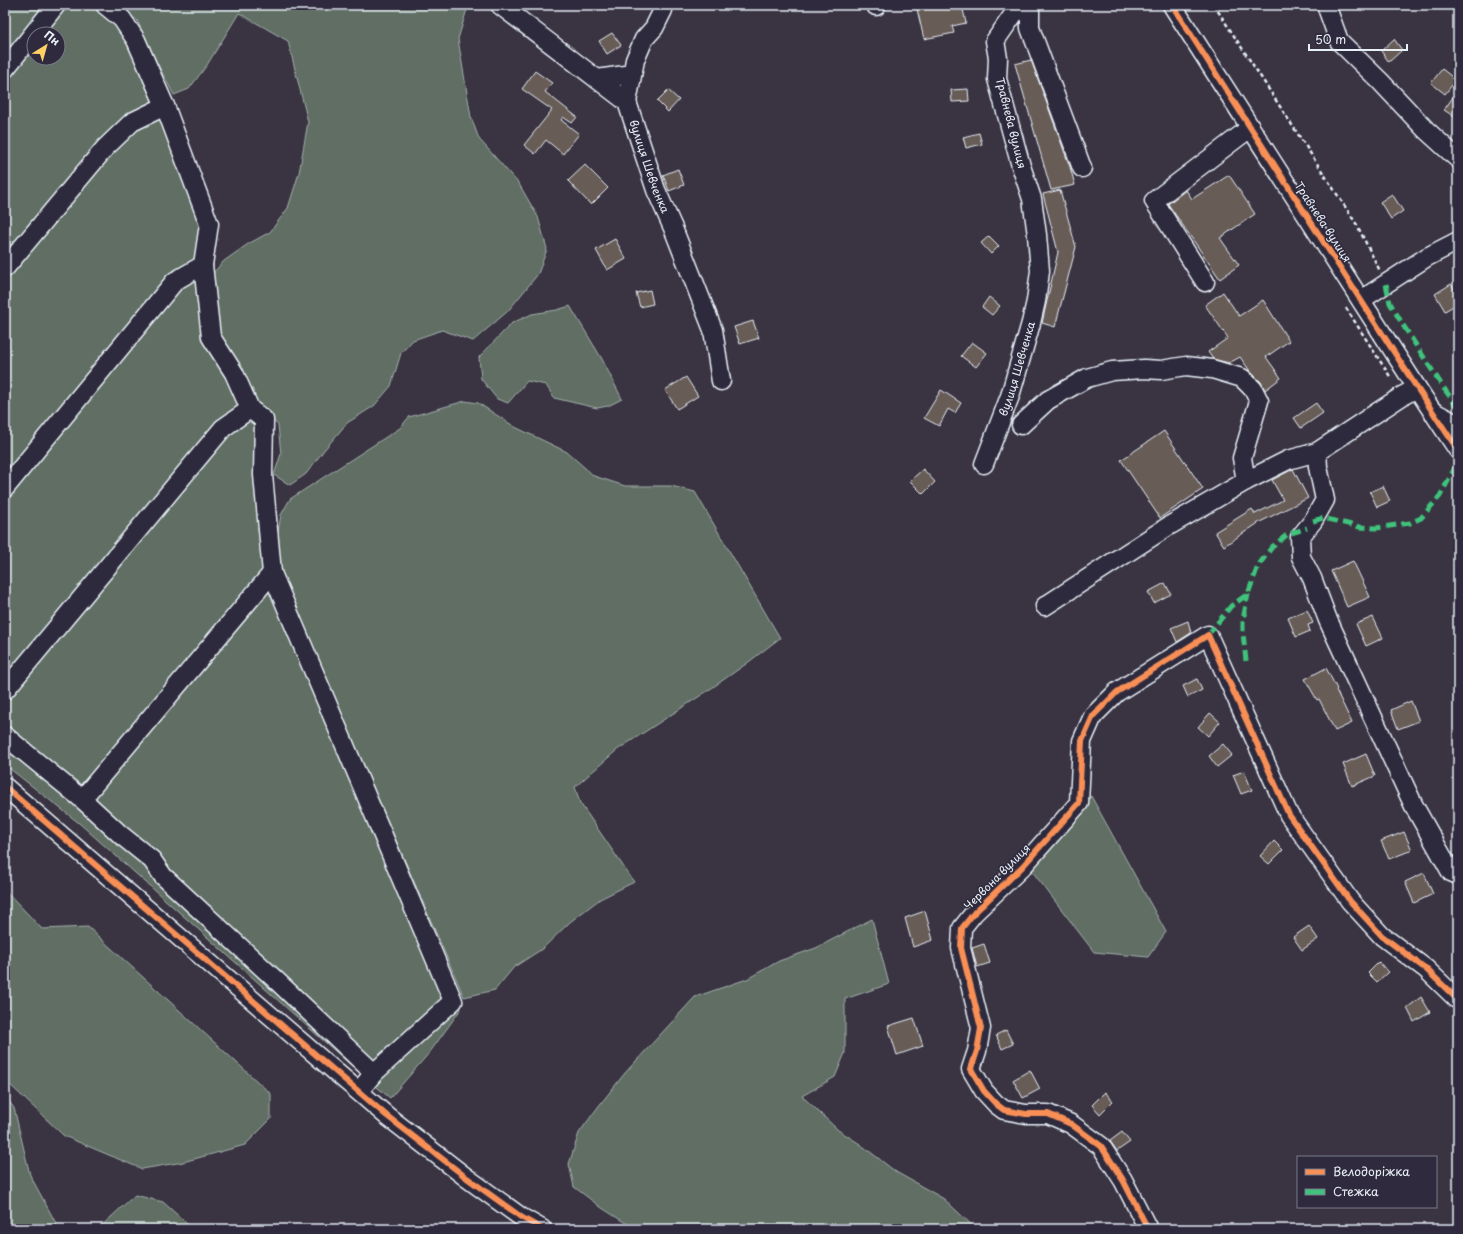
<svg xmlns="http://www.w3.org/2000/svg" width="1463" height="1234" font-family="'Playpen Sans',sans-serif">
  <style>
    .green { fill: #606e63; stroke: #a4b0ae; fill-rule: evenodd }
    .building { fill: #685b57; stroke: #e8f1f8 }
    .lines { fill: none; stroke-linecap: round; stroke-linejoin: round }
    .minor-casing { stroke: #e8f1f8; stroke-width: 21 }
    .path { stroke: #e8f1f8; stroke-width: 2.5; stroke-dasharray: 4 3; stroke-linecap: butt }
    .minor { stroke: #2f2a3d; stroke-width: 18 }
    .quiet { stroke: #40c37c; stroke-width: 5; stroke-dasharray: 10 5; stroke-linecap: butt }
    .cycleway-casing { stroke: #2f2a3d; stroke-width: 8 }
    .cycleway { stroke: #f78f57; stroke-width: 6 }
    .labels { text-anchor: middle; stroke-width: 3; stroke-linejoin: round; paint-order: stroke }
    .street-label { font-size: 11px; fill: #e8f1f8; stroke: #2f2a3d }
  </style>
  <rect width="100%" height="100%" fill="#3a3442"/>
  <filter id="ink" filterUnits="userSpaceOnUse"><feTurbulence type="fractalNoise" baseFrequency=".025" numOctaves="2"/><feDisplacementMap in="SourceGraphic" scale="8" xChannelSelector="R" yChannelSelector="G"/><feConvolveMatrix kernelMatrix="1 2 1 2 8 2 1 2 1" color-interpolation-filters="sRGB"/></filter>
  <g filter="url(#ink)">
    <path class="green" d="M5 5H112L118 10 211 244 213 337 255 410 274 561 461 1009 430 1052 390 1098 354 1068 79 823 5 765ZM34 34H58V58H34Z
      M117 5 468 6 458 39 471 117 479 139 519 184 538 217 547 249 538 274 508 311 473 341 442 330 413 340 401 353 391 386 374 406 347 423 324 450 306 474 290 485 274 475 281 454 278 425 256 407 217 337 212 290 213 273 224 261 248 244 270 232 288 208 299 173 308 122 288 41 239 13 207 65 189 89 174 95 157 63 137 20Z
      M570 306 602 359 622 399 608 406 597 408 554 398 546 385 527 381 508 403 497 399 481 379 479 357 512 323 532 314 557 310Z
      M465 401 478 403 515 427 567 452 594 476 625 486H671L695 492 780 638 746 664 706 692 617 750 575 787 580 803 634 882 600 899 570 922 542 949 514 967 495 990 464 997 278 568 277 537 281 515 290 499 400 428 409 417Z
      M1091 796 1166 932 1148 957 1094 952 1032 871Z
      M5 890 42 929 88 927 271 1094V1119L245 1145 183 1162 142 1169 64 1136 5 1080Z
      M872 919 889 984 845 999V1053L835 1077 802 1096 838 1130 860 1144 896 1172 944 1199 976 1229H635L602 1208 574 1187 569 1164 579 1133 598 1107 625 1073 695 997 747 979 779 961 816 948Z
      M5 1096 14 1108 30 1175 59 1229H5Z
      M135 1195 163 1202 193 1229H98Z"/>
    <path class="building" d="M935 5H962L966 23 952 26 954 33 924 39 917 9Z
      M612 33 621 45 607 54 599 41Z
      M1394 39 1402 50 1389 62 1381 51Z
      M1031 60 1070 167 1075 185 1051 190 1015 64Z
      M1442 69 1456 80 1445 94 1431 83Z
      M535 71 552 83 545 92 577 117 572 123 563 117 561 120 579 134 563 154 546 140 535 154 524 145 552 110 522 89Z
      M968 89 969 101 952 102 951 90Z
      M668 90 679 100 668 112 657 101Z
      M1458 90V119L1444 110Z
      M979 133 982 144 966 148 963 137Z
      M585 165 608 188 591 205 568 181Z
      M678 169 684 185 669 191 663 175Z
      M1229 175 1255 214 1220 238 1239 265 1220 279 1168 204 1186 190 1192 199Z
      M1060 190 1076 247 1055 327 1042 323 1058 252 1043 194Z
      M1392 194 1403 211 1391 219 1380 202Z
      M989 236 999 246 991 254 981 243Z
      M615 239 626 259 607 270 596 250Z
      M1451 284 1458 296V303L1445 311 1435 294Z
      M650 290 653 304 640 307 636 293Z
      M1223 292 1239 316 1263 300 1289 341 1266 357 1281 378 1265 390 1261 382 1250 371 1240 357 1229 363 1213 359 1208 352 1228 338 1205 305Z
      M989 297 1000 306 992 315 982 307Z
      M753 321 759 338 740 344 734 327Z
      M972 342 987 353 976 367 961 356Z
      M686 377 698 396 677 409 665 390Z
      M941 390 961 403 955 413 948 409 939 426 924 418Z
      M1316 403 1323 413 1301 428 1294 418Z
      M1164 431 1203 489 1160 518 1121 460Z
      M923 469 935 482 923 494 910 481Z
      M1293 469 1308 498 1260 522 1224 546 1215 532 1252 509 1255 514 1283 500 1272 480Z
      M1383 486 1390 501 1377 507 1370 492Z
      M1353 561 1370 597 1347 607 1331 571Z
      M1165 583 1171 594 1154 603 1148 592Z
      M1307 610 1313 623 1308 625 1310 631 1296 637 1288 618Z
      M1373 617 1383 638 1366 646 1356 624Z
      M1188 621 1191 633 1177 642 1171 628Z
      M1326 668 1337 689 1336 690 1352 723 1335 731 1319 699 1317 700 1305 679Z
      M1197 679 1202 690 1188 697 1183 686Z
      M1411 701 1419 721 1398 729 1391 710Z
      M1210 713 1220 722 1208 736 1198 727Z
      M1223 744 1232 755 1217 767 1209 756Z
      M1366 754 1375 776 1352 786 1343 764Z
      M1244 771 1252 790 1241 794 1233 775Z
      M1404 832 1412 850 1389 859 1381 841Z
      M1274 841 1283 850 1269 864 1260 856Z
      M1424 873 1433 894 1414 903 1405 882Z
      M925 911 933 940 913 947 905 918Z
      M1309 926 1318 939 1302 950 1293 937Z
      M984 944 990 963 977 967 972 948Z
      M1379 962 1388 972 1377 982 1368 973Z
      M1421 997 1430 1012 1414 1022 1407 1008Z
      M914 1018 923 1046 897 1055 888 1026Z
      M1006 1030 1013 1044 1002 1049 996 1035Z
      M1030 1070 1040 1089 1023 1098 1013 1080Z
      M1105 1092 1113 1101 1100 1114 1092 1105Z
      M1122 1132 1130 1142 1117 1151 1110 1141Z"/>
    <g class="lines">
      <defs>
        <g id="minor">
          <path d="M105 5 122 19 136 40 165 106 209 224 203 265 211 337 234 373 250 409 264 420 263 475 272 573 453 1001 374 1073 359 1091"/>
          <path id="s1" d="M500 5 627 102 656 190 673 228 713 330 721 381"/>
          <path d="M1030 5V28L1082 168"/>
          <path d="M1172 5 1417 388 1458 450"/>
          <path d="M1326 5 1339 41 1380 81 1426 130 1458 159"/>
          <path d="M876 6V5"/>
          <path d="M5 69 56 5"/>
          <path d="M597 79 632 74"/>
          <path d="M627 102 635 60 644 39 654 28 663 10 661 5"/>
          <path d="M5 268 105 148 132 122 165 106"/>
          <path d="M1205 282 1154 201 1250 128"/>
          <path d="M1361 300 1427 257 1458 241"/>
          <path d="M1417 388 1402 396 1317 452 1318 467 1325 500 1313 521 1300 537 1301 557 1312 578 1328 620 1414 806 1451 872 1458 875"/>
          <path d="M1434 412 1458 425"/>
          <path d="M1021 425 1048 400 1087 378 1112 371 1144 369 1161 370 1186 366 1212 369 1242 378 1253 389 1259 401 1242 458 1246 481"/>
          <path id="s2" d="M984 464 1010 396 1031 323 1036 301 1040 271 1037 235 1032 199 1021 166 997 79 998 58 995 41 1020 5"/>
          <path d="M5 488 175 281 203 265"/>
          <path d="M1045 606 1167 527 1246 481 1288 460 1317 452"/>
          <path d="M5 690 223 428 250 409"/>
          <path d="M5 736 82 799 121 835 152 860 163 876 278 982 374 1073"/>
          <path d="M5 787 387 1116 467 1178 521 1217 542 1229"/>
          <path d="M82 799 272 573"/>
          <path d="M1148 1229 1123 1180 1101 1146 1071 1124 1048 1114H1026L1004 1110 996 1104 984 1091 971 1069 977 1051 981 1028 961 948 962 928 974 913 1022 867 1079 803 1082 741 1093 716 1117 692 1208 635 1289 815 1350 901 1382 936 1426 969 1458 1000"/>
        </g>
      </defs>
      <use href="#minor" class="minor-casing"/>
      <path class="path" d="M1214 5 1357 225 1380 271
        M1346 308 1391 378"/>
      <use href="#minor" class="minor"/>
      <path class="quiet" d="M1386 284 1390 303 1403 325 1443 387 1458 408
        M1313 521 1323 518 1360 527 1376 528 1410 523 1421 518 1440 496 1458 462
        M1208 635 1231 606 1248 594 1258 566 1272 547 1288 534 1307 528
        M1246 661 1243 633V620L1248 594"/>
      <defs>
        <path id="cycleway" d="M1172 5 1417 388 1458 450
          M5 787 387 1116 467 1178 521 1217 542 1229
          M1148 1229 1123 1180 1101 1146 1071 1124 1048 1114H1026L1004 1110 996 1104 984 1091 971 1069 977 1051 981 1028 961 948 962 928 974 913 1022 867 1079 803 1082 741 1093 716 1117 692 1208 635 1289 815 1350 901 1382 936 1426 969 1458 1000"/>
      </defs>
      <use href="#cycleway" class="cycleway-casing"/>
      <use href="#cycleway" class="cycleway"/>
    </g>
  </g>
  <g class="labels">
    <g class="street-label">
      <text transform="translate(1011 123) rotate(76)" y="4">Травнева вулиця</text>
      <text dy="4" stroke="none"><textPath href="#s1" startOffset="228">вулиця Шевченка</textPath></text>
      <text transform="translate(1323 222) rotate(57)" y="4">Травнева вулиця</text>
      <text dy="4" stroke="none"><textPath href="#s2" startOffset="101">вулиця Шевченка</textPath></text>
      <text transform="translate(997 877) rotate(-45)" y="4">Червона вулиця</text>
    </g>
  </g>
  <rect width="1463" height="1234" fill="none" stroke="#2f2a3d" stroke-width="20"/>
  <rect x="10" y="10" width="1443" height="1214" fill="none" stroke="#e8f1f8" stroke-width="1.5" filter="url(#ink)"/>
  <rect x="1297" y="1156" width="140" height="52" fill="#2f2a3d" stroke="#797a88"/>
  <rect x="1305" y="1169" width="20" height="6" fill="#f78f57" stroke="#797a88"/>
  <text x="1333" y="1176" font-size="12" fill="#e8f1f8">Велодоріжка</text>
  <rect x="1305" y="1189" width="20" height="6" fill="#40c37c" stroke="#797a88"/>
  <text x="1333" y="1196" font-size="12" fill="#e8f1f8">Стежка</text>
  <g transform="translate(46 46) rotate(37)"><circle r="19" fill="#2f2a3d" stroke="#797a88"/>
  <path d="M0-3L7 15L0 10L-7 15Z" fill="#ffd166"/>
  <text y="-6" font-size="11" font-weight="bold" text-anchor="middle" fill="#e8f1f8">Пн</text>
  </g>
  <path d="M1309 44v6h98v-6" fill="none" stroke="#e8f1f8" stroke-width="2"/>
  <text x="1315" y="44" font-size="12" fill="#e8f1f8" stroke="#2f2a3d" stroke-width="3" paint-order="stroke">50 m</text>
</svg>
